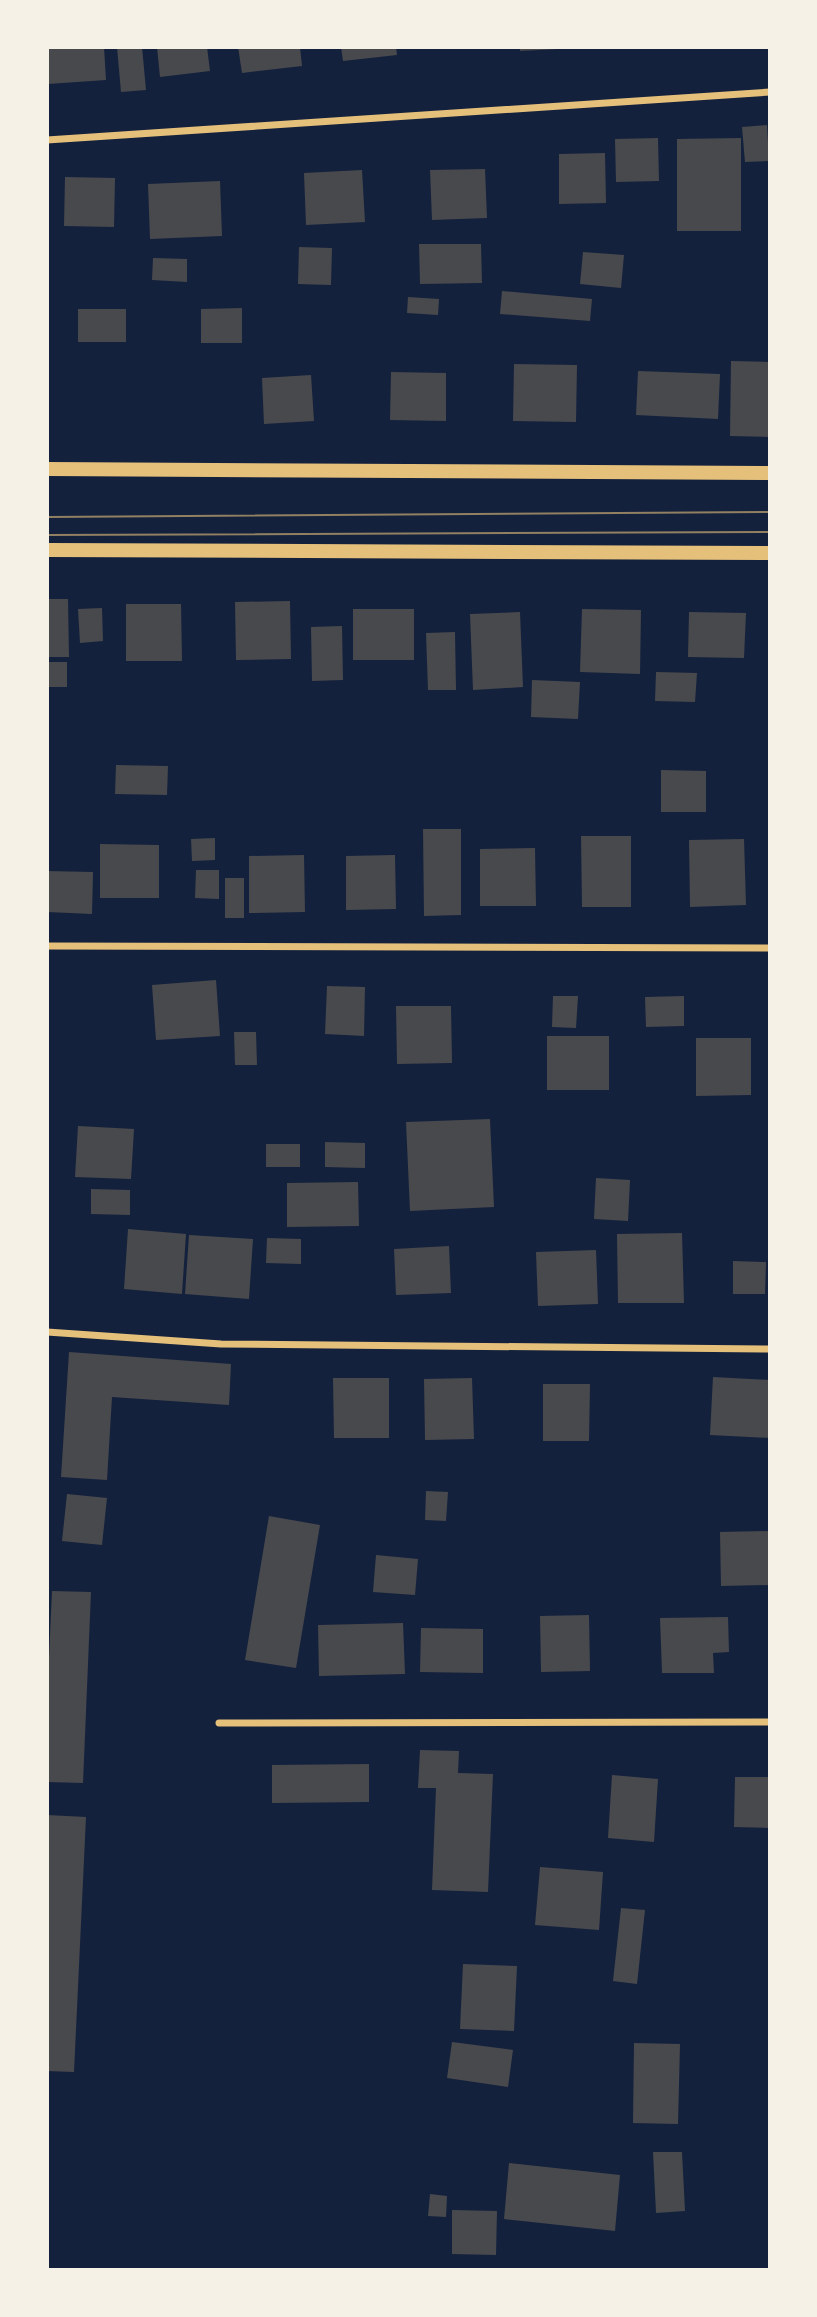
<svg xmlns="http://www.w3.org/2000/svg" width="817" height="2317" font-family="'PT Sans Narrow',sans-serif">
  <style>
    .building { fill: #48494c }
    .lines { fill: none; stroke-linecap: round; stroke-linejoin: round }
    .minor { stroke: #e5c07b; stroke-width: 7 }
    .secondary { stroke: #e5c07b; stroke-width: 14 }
    .tram { stroke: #918062; stroke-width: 2 }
  </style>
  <rect width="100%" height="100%" fill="#14213d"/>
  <path class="building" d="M47 47H104L106 80 48 84Z
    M117 47H142L146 90 121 92Z
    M157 47H207L210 71 160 77Z
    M238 47H300L302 66 242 73Z
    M341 47H396L397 55 343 61Z
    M520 47H558V49L520 51Z
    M767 125 769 161 745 162 742 127Z
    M658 138 659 181 616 182 615 139Z
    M741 138V231H677V139Z
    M605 153 606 203 559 204V154Z
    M485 169 487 218 432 220 430 170Z
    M362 170 365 222 306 225 304 173Z
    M65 177 115 178 114 227 64 226Z
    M220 181 222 236 150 239 148 184Z
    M419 244H481L482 283 420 284Z
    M299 247 332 248 331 285 298 284Z
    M583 252 624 255 621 288 580 284Z
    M153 258 187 259V282L152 280Z
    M502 291 592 299 590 321 500 314Z
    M408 297 439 299 438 315 407 313Z
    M242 308V343H201V309Z
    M78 309H126V342H78Z
    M731 361 770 362V437L730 436Z
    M514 364 577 365 576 422 513 421Z
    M638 371 720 374 718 419 636 415Z
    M391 372 446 373V421L390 420Z
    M311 375 314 421 264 424 262 378Z
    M47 599H68L69 657H47Z
    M290 601 291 659 236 660 235 602Z
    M126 604H181L182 661H126Z
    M102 608 103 641 80 643 78 609Z
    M353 609H414V660H353Z
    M582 609 641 610 640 674 580 672Z
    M520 612 523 687 473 690 470 614Z
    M689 612 746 613 744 658 688 657Z
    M342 626 343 680 312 681 311 627Z
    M455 632 456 690H428L426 633Z
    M47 662H67V687H47Z
    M656 672 697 673 695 702 655 701Z
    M532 680 580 682 578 719 531 717Z
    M116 765 168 766 167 795 115 794Z
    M661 770 706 771V812H661Z
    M423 829H461V915L424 916Z
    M581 836H631V907H582Z
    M215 838V860L192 861 191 839Z
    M744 839 746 905 690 907 689 840Z
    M100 844 159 845V898H100Z
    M535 848 536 906H480V849Z
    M304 855 305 912 249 913V856Z
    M395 855 396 909 346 910V856Z
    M196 870H219V899L195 898Z
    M47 871 93 872 92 914 47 912Z
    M225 878H244V918H225Z
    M216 980 220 1036 156 1040 152 985Z
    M327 986 365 987 364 1036 325 1034Z
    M553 996H578L576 1028 552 1027Z
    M684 996V1026L646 1027 645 997Z
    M396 1006H451L452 1063 397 1064Z
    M234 1032H256L257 1065H235Z
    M547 1036H609V1090H547Z
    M696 1038H751V1095L696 1096Z
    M490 1119 494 1207 410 1211 406 1122Z
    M78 1126 134 1129 131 1179 75 1177Z
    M325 1142 365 1143V1168L325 1167Z
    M266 1144H300V1167H266Z
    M596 1178 630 1180 628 1221 594 1219Z
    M358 1182 359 1226 287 1227V1183Z
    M91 1189 130 1190V1215L91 1214Z
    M128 1229 186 1234 182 1294 124 1289Z
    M682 1233 684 1303H618L617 1234Z
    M189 1235 253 1239 249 1299 185 1294Z
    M267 1238 301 1239V1264L266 1263Z
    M449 1246 451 1293 396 1295 394 1249Z
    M596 1250 598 1304 538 1306 536 1252Z
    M733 1261 766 1262 765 1294H733Z
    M69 1352 231 1364 229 1405 112 1397 107 1480 61 1477Z
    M713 1377 770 1380V1438L710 1435Z
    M333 1378H389V1438H334Z
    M472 1378 474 1439 425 1440 424 1379Z
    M543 1384H590L589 1441H543Z
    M426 1491 448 1492 446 1521 425 1520Z
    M67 1494 107 1498 102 1545 62 1541Z
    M269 1516 320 1525 296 1668 245 1660Z
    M769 1531 770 1585 721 1586 720 1532Z
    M376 1555 418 1559 415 1595 373 1592Z
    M52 1591 91 1592 83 1783 47 1782V1701Z
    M589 1615 590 1671 541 1672 540 1616Z
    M728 1617 729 1652 713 1653 714 1673H662L660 1618Z
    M403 1623 405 1674 319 1676 318 1625Z
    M421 1628 483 1629V1673L420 1672Z
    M420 1750 459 1751 458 1773 493 1774 488 1892 432 1890 436 1788H418Z
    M369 1764V1802L272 1803V1765Z
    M612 1775 658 1779 654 1842 608 1838Z
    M735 1777H770V1828L734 1827Z
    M47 1815 86 1817 74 2072 47 2071Z
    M540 1867 603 1872 599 1930 535 1925Z
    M621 1908 645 1910 637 1984 613 1981Z
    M463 1964 517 1966 514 2031 460 2029Z
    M452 2042 513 2050 508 2087 447 2078Z
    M634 2043 680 2044 678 2124 633 2123Z
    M653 2152H682L685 2211 656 2213Z
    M509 2163 620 2175 615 2231 504 2219Z
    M430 2194 447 2196 446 2217 428 2216Z
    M452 2210 497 2211 496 2255 452 2254Z"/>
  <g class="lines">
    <path class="minor" d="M47 140 770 92
      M47 946 770 948
      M47 1332 221 1344 770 1349
      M219 1723 770 1722"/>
    <path class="secondary" d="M47 469 770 473
      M47 550 770 553"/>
    <path class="tram" d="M47 517 770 512
      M47 535 770 532"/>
  </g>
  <rect width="817" height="2317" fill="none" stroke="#f6f1e7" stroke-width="98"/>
</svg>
